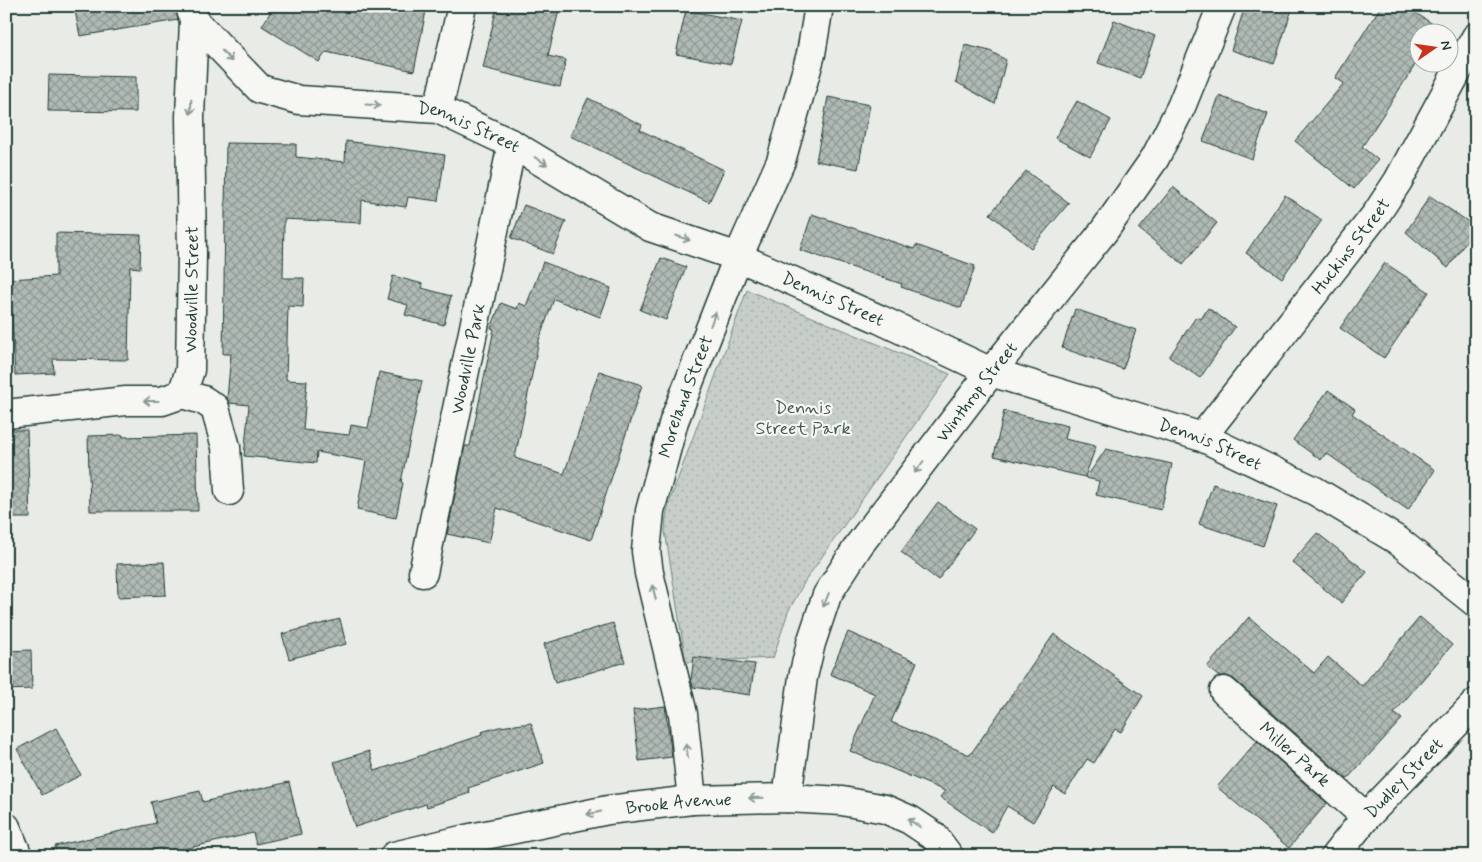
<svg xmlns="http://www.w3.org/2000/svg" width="1482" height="862" font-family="Mynerve,sans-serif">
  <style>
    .grass { fill: url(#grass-dots); stroke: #73867e }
    .building { fill: url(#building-cross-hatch); stroke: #1f3d34 }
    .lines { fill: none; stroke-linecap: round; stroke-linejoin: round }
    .minor-casing { stroke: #1f3d34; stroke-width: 31 }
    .tertiary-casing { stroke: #1f3d34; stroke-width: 31 }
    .secondary-casing { stroke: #1f3d34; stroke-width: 31 }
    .minor { stroke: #f6f6f2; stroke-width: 28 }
    .tertiary { stroke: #f6f6f2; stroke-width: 28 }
    .secondary { stroke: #f6f6f2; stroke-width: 28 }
    .oneway { stroke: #8a9a93 }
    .labels { text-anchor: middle; stroke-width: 4.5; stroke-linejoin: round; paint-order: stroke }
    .street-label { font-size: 18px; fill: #1f3d34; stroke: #f6f6f2 }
    .park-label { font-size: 18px; fill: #415a52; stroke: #f6f6f2 }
  </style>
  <defs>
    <pattern id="grass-dots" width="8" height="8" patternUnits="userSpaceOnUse" patternTransform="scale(1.25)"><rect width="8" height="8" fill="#c7cec9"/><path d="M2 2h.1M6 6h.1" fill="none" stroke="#aab2ad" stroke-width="1.8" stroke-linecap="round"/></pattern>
    <pattern id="building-cross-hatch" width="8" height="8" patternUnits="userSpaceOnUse" patternTransform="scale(1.25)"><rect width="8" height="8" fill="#b0bab5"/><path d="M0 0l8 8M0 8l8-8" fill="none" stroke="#8f9894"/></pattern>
  </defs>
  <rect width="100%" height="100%" fill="#e9ebe7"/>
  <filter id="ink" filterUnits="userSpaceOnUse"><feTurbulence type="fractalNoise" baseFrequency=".02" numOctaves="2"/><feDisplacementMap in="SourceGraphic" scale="10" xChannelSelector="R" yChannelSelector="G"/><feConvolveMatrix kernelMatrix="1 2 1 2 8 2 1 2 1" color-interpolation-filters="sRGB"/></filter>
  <g filter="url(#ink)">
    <path class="grass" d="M747 290 950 374 805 581 788 612 773 658 686 662 665 531 666 517 669 503Z"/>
    <path class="building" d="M74 6H176L178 20 80 36Z
      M274 6H427L414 71 326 52 319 62 262 26Z
      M497 6H560L548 56 566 60 560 87 483 68Z
      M1245 6H1293L1274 64 1231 50Z
      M1381 6H1405L1442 30 1441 32H1420V62H1421L1420 64 1417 62 1362 147 1378 160 1354 189 1295 141 1344 83 1335 78Z
      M686 10 742 21 731 64 676 54Z
      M1114 20 1155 36 1140 78 1098 63Z
      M965 45 990 51 1006 60 995 104 956 82Z
      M49 75 136 77V112L48 111Z
      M1219 96 1268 114 1252 159 1203 141Z
      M828 97 870 105 858 169 816 161Z
      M588 98 642 125 640 130 724 170 709 202 570 136Z
      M1077 101 1111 120 1090 157 1055 138Z
      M346 141 445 155 438 201 408 197 406 207 362 200 361 223 284 219 283 278H304L303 307 288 306 286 380 307 381 303 430 349 435 351 425 368 428 379 372 422 381 401 482 403 483 396 518 357 510 366 461 317 452 316 463 244 456 249 405 229 403 227 399 231 354H223L226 143 296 144V157L345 162Z
      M1026 171 1069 203 1031 248 990 214Z
      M1173 187 1217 223 1183 264 1139 229Z
      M1285 195 1322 220 1282 278 1246 253Z
      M1430 196 1476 227 1448 268 1406 232Z
      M524 205 566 221 553 254 511 238Z
      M812 214 914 249 916 245 975 266 961 308 901 287 902 284 800 250Z
      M56 233 141 235 140 268 130 267 128 360 53 359 54 373 15 375 10 279 56 276Z
      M661 258 686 267 666 320 640 310Z
      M543 262 611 288 600 317 554 299 539 340 515 458 564 474 599 371 642 385 591 540 497 508 489 543 447 534 465 446H470L494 329 491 328 501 303 517 309 519 303 526 306Z
      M1385 263 1429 292 1384 358 1340 328Z
      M393 276 423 284 422 288 451 296 444 325 405 315 408 305 387 299Z
      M1208 308 1235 327 1200 378 1169 357 1196 317 1201 319Z
      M1075 309 1136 330 1123 369 1062 348Z
      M1328 390 1355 409 1352 414 1435 470 1408 510 1326 453 1321 460 1293 440Z
      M1004 411 1068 426 1065 439 1096 446 1085 477 994 456Z
      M6 430H27L30 518H6Z
      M123 435V437L196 435 198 511H90L88 436Z
      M1106 449 1172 464 1161 510 1096 495 1099 481 1086 478Z
      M1213 484 1277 506 1263 546 1199 524Z
      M938 502 975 529 938 580 901 552Z
      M1317 533 1367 572 1341 603 1292 562Z
      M164 562 166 595 118 597 117 564Z
      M1249 617 1314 673 1328 657 1362 686 1420 617 1452 645 1394 713 1402 719 1347 779 1234 679 1227 676H1218L1207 667Z
      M340 619 346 644 289 659 282 634Z
      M613 623 625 662 555 683 544 644Z
      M848 632 917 662 891 722 970 755 1054 634 1143 696 1121 732 1115 729 1094 763 1087 759 1065 794 1054 787 1033 822 1007 806 992 833 940 797 945 791 850 751 875 694 830 674Z
      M31 650 32 689 6 690V651Z
      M694 657 755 664 750 695 693 687 691 679Z
      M665 706 672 757 639 761 633 710Z
      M531 723 544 763 468 788 470 793 427 807 426 804 355 827 334 762 369 751 375 771 482 735 481 732 499 727Z
      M56 728 81 775 42 795 17 749Z
      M1257 741 1327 803 1289 848 1217 787Z
      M289 782 301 834 256 844 253 833 163 854 161 848 128 856H56L55 846 156 823 151 802 200 791 203 802Z"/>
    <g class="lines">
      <defs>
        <g id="minor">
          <path id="s1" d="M194 20 260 89 299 100 438 109 512 144 650 227 738 257 879 319 991 372 1202 437 1315 491 1397 540 1476 603"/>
          <path d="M438 109 462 6"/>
          <path d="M182 394 203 400 215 408 226 447 229 491"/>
          <path id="s2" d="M6 414 126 401H162L182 394 190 370 192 254 190 117 194 20 191 10"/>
          <path id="s3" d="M1202 437 1377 213 1398 181 1476 37"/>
          <path id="s4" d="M423 573 512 144"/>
          <path id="s5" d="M1224 691 1366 817"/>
          <path id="s6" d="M787 798 803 677 811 643 827 595 859 545 991 372 1104 231 1155 158 1181 107 1222 6"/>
          <path id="s7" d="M692 800 683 714 649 573 646 551 650 511 674 421 738 257 781 161 811 54 819 6"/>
          <path id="s8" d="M394 856 466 839 608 810 692 800 787 798 842 801 885 809 910 820 934 836 949 856"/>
        </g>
        <path id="tertiary" d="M6 827 18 856"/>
        <g id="secondary">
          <path id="s9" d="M1335 856 1366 817 1476 703"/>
        </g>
      </defs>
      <use href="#minor" class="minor-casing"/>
      <use href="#tertiary" class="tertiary-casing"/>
      <use href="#secondary" class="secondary-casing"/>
      <use href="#minor" class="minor"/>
      <use href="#tertiary" class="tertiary"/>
      <use href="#secondary" class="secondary"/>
    </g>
    <defs><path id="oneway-shaft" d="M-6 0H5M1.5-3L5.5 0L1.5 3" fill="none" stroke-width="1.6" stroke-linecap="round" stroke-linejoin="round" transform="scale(1.25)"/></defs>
    <g class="oneway">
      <use href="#oneway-shaft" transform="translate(227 56) rotate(47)"/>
      <use href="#oneway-shaft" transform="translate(373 105) rotate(3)"/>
      <use href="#oneway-shaft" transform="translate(191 107) rotate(92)"/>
      <use href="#oneway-shaft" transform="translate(541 161) rotate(31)"/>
      <use href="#oneway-shaft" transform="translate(683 238) rotate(19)"/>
      <use href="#oneway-shaft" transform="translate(713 319) rotate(-69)"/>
      <use href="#oneway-shaft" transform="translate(151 401) rotate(-180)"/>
      <use href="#oneway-shaft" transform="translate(919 467) rotate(127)"/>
      <use href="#oneway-shaft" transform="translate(654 592) rotate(-104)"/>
      <use href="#oneway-shaft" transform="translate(826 600) rotate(112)"/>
      <use href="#oneway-shaft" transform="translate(687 751) rotate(-97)"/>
      <use href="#oneway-shaft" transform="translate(756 798) rotate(179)"/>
      <use href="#oneway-shaft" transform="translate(594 813) rotate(168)"/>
      <use href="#oneway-shaft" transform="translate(914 823) rotate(-147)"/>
    </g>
  </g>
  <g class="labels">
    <g class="street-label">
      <text dy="6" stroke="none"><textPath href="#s1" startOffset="310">Dennis Street</textPath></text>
      <text dy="6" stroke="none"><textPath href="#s3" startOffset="242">Huckins Street</textPath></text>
      <text dy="6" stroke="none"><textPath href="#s2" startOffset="284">Woodville Street</textPath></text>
      <text dy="6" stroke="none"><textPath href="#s1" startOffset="715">Dennis Street</textPath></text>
      <text dy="6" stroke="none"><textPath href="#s4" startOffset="219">Woodville Park</textPath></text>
      <text dy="6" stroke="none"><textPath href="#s6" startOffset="460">Winthrop Street</textPath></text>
      <text dy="6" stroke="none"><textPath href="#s7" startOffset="414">Moreland Street</textPath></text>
      <text dy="6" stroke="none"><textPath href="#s1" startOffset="1120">Dennis Street</textPath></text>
      <text dy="6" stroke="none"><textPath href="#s5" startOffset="95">Miller Park</textPath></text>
      <text dy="6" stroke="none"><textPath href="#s9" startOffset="104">Dudley Street</textPath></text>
      <text dy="6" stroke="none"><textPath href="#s8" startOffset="290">Brook Avenue</textPath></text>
    </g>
    <g class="park-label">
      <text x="803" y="413">Dennis<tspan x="803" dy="21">Street Park</tspan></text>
    </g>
  </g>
  <rect width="1482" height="862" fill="none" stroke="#f6f6f2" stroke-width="25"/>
  <rect x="12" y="12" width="1457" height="837" fill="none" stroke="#1f3d34" stroke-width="2" filter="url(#ink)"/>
  <g transform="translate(1434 48) rotate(77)"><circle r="24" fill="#f6f6f2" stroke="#a0aca6"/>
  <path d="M0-4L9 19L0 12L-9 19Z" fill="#c8321e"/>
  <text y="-8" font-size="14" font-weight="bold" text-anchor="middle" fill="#1f3d34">N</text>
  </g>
</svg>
